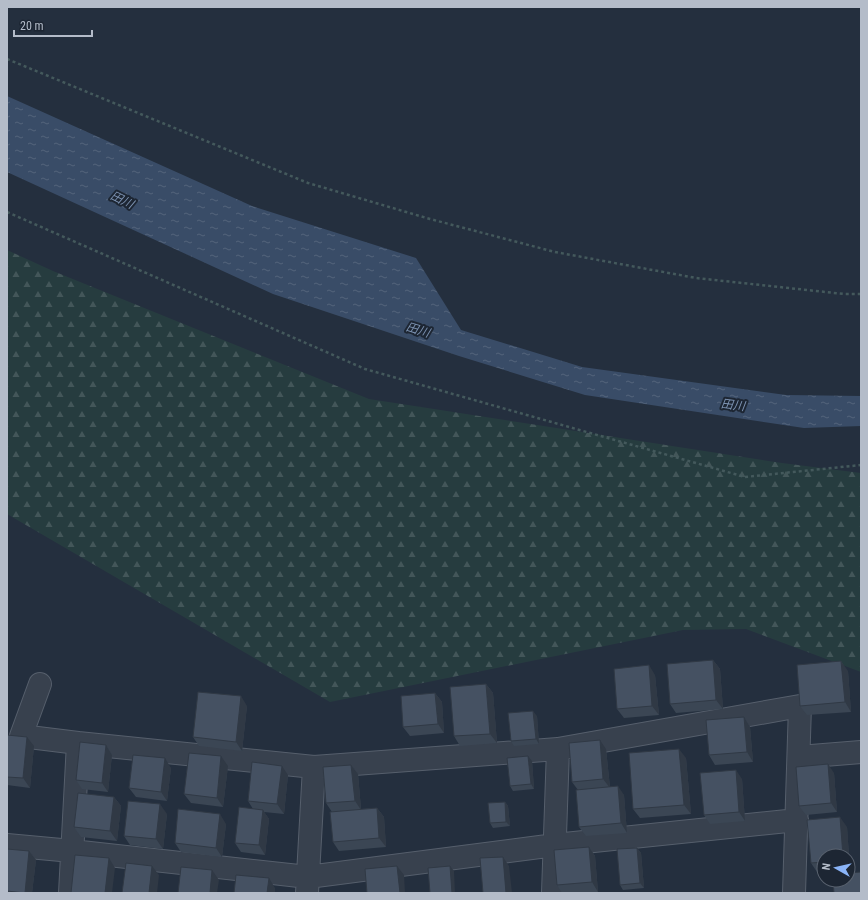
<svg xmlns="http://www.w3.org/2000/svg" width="868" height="900" font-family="'Roboto Condensed','Noto Sans JP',sans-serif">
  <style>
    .forest { fill: url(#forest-firs) }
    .water { fill: url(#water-ripples) }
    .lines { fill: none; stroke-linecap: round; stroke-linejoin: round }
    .minor-casing { stroke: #565f6c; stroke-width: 24 }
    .path { stroke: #44595c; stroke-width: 2.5; stroke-dasharray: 3 3; stroke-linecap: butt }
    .minor { stroke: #38414e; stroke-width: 22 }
    .wall { fill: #3b4654 }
    .shaded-wall { fill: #303945 }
    .building { fill: #455162; stroke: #303945 }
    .labels { text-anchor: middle; stroke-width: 4; stroke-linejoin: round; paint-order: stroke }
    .water-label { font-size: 12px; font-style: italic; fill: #7c92b1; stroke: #1d2633 }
  </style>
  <defs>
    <pattern id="forest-firs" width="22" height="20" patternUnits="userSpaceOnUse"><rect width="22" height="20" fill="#263c3f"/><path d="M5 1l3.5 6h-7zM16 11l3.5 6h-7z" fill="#435659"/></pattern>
    <pattern id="water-ripples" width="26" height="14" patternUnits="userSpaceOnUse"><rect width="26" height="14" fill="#394c67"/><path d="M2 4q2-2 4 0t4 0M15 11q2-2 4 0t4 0" fill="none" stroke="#53647b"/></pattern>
  </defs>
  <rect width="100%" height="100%" fill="#242f3e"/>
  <path class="forest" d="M7 250 53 271 369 399 782 463 861 473V672L746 629 683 630 330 702 7 514Z"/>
  <path class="water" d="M7 96 252 206 416 258 461 330 582 367 786 395 861 396V426L804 428 585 395 459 356 273 294 7 172Z"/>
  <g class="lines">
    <defs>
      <path id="minor" d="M40 684 21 736 78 743
        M799 757 861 752
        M7 845 72 851 308 877 555 845 797 820
        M70 893 78 743 314 767 558 749 800 706 794 893
        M307 893 314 767
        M553 893 558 749"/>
    </defs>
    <use href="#minor" class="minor-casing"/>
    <path class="path" d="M7 59 308 183 430 219 555 252 696 278 844 294H861
      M7 212 365 369 745 477 861 465"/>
    <use href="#minor" class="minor"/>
  </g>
  <path class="wall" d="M713 660 720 669 723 709 676 713 670 704Z
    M848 671 851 712 807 715 800 706Z
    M655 675 659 715 624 718 617 709Z
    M486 684 493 693 497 743 460 746 454 736Z
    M435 693 442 702 444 733 410 736 403 727Z
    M247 706 242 751 199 746 193 737Z
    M537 716 539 744 514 746 511 741Z
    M744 717 750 727 753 762 715 765 709 755Z
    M7 735 34 746 30 788 7 785Z
    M106 745 112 755 108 792 82 789 76 780Z
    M606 749 610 787 624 795 627 833 586 836 579 827 578 790 572 782Z
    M686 758 691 814 640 818 633 809Z
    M532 761 534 789 513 791 510 786Z
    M351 765 358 774 361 809 377 808 384 817 386 847 339 851 333 842 332 812 326 803Z
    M228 766 223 807 191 803 184 794Z
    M171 768 167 801 136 797 129 788Z
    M834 773 837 812 806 815 799 806Z
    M288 775 284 814 264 812 269 819 265 855 241 852 235 843 253 809 248 801Z
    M742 779 745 821 710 824 704 815Z
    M114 797 121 806 117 841 81 837 74 827Z
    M505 802 508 806 510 826 493 828 490 823Z
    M167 814 163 849 130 845 124 836Z
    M226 824 222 857 181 852 175 843Z
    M847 827 850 870H848V856H824V872H817L811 863Z
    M589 847 595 856 598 892 584 893H562L557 885Z
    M637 848 641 853 644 888 623 890 620 885Z
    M7 849 29 851 36 860 32 893H7Z"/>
  <path class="shaded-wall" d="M713 660 720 669 723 709 716 700Z
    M841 661 848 671 851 712 845 702Z
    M649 665 655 675 659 715 652 706Z
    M486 684 493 693 497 743 490 734Z
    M435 693 442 702 444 733 438 724Z
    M241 696 247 706 242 751 236 742Z
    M533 711 537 716 539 744 536 739Z
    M744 717 750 727 753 762 747 752Z
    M27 737 34 746 30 788 23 778Z
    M600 740 606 749 610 788 603 779Z
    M106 745 112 755 108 792 102 783Z
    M679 749 686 758 691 814 684 805Z
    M221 756 228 766 223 807 217 798Z
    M528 756 532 761 534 789 531 784Z
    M165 758 171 768 167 801 161 792Z
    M828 764 834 773 837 812 831 803Z
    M351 765 358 774 361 810 355 801Z
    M282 766 288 775 284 814 277 804Z
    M736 770 742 779 745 821 739 812Z
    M618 786 624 795 627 833 621 823Z
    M114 797 121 806 117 841 110 831Z
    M505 802 508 806 510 826 506 822Z
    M160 804 167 814 163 849 156 839Z
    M377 808 384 817 386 847 379 838Z
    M263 810 269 819 265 855 259 845Z
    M220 814 226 824 222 857 216 848Z
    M840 817 847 827 850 870 848 866V856H843Z
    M589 847 595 856 598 892 592 882Z
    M637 848 641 853 644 888 640 883Z
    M29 851 36 860 32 893H25Z
    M503 857 509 866 512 893H506Z
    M109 858 115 868 112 893H105Z
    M152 866 159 875 157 893H149Z
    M397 866 404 875 405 893H400Z
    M450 866 454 871 455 893H452Z
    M212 870 219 880 217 893H210Z
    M269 878 275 888V893H267Z"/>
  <path class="building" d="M713 660 716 700 670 704 667 664Z
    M841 661 845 702 800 706 797 665Z
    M649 665 652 706 617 709 614 669Z
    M486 684 490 734 454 736 450 687Z
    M198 692 241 696 236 742 193 737Z
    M435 693 438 724 403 727 401 696Z
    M533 711 536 739 511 741 508 713Z
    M744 717 747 752 709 755 706 720Z
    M7 735 27 737 23 778 7 777Z
    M600 740 603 779 572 782 569 743Z
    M80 742 106 745 102 783 76 780Z
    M679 749 684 805 633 809 629 753Z
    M189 753 221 756 217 798 184 794Z
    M133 755 165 758 161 792 129 788Z
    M528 756 531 784 510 786 507 758Z
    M252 762 282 766 277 804 248 801Z
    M828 764 831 803 799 806 796 767Z
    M351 765 355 801 326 803 323 767Z
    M736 770 739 812 704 815 700 773Z
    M618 786 621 823 579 827 576 790Z
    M78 793 114 797 110 831 74 827Z
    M128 801 160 804 156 839 124 836Z
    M505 802 506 822 490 823 488 803Z
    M239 807 263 810 259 845 235 843Z
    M377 808 379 838 333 842 330 812Z
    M178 809 220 814 216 848 175 843Z
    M840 817 843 856H824V862L811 863 807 820Z
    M589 847 592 882 557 885 554 850Z
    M637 848 640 883 620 885 617 849Z
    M7 849 29 851 25 893 7 891Z
    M75 855 109 858 105 893H71Z
    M503 857 506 893H483L480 858Z
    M126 863 152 866 149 893H122Z
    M397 866 400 893H367L365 869Z
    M450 866 452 893H430L428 868Z
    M181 867 212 870 210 893H178Z
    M861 872V893H834L833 880H848V873Z
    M236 875 269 878 267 893H234Z"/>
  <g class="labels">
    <g class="water-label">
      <text transform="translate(122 200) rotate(26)" y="4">田川</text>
      <text transform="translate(418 330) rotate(17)" y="4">田川</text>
      <text transform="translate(733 405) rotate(7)" y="4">田川</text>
    </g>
  </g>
  <rect width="868" height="900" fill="none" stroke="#b4bcc9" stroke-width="16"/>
  <g transform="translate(836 868) rotate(278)"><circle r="19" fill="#1d2633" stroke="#59626f"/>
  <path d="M0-3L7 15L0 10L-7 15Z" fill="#8ab4f8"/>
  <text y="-6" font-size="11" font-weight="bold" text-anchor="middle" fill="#b4bcc9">N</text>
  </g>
  <path d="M14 30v6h78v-6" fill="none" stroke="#b4bcc9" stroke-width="2"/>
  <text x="20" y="30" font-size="12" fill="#b4bcc9" stroke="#1d2633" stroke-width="3" paint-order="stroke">20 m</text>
</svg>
